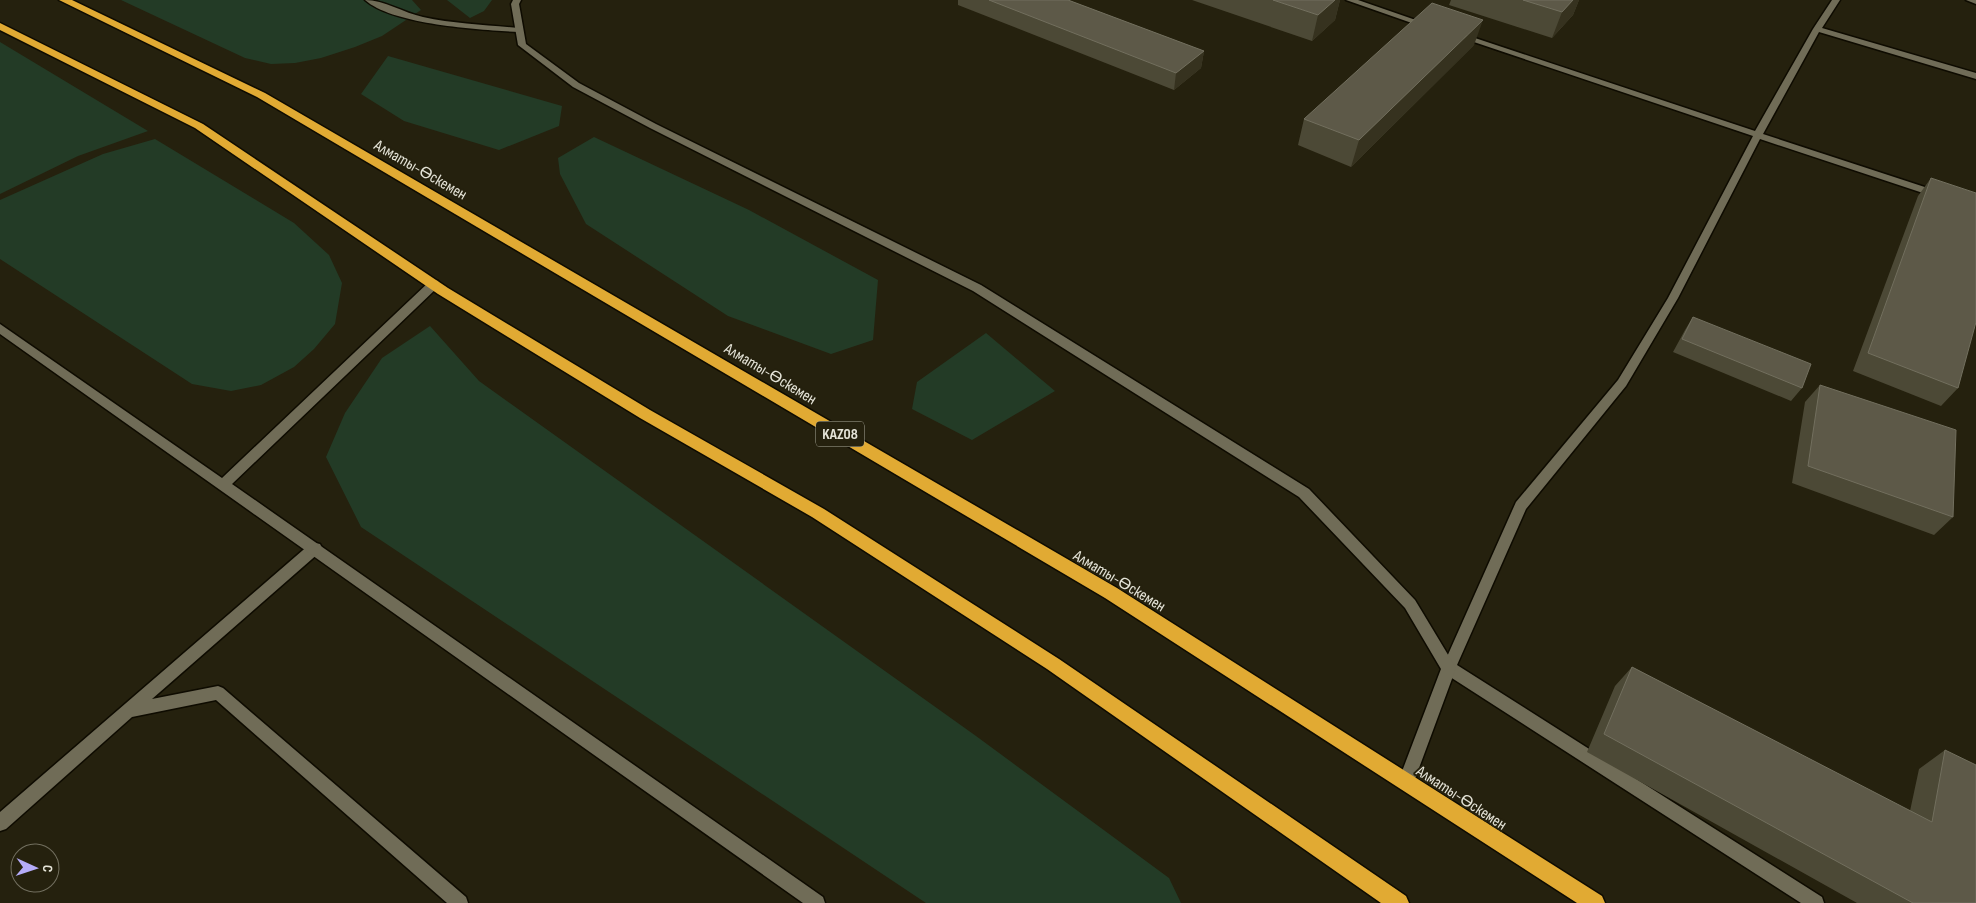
<svg xmlns="http://www.w3.org/2000/svg" width="1976" height="903" font-family="'Sofia Sans Condensed',sans-serif">
  <style>
    .green { fill: #233b26 }
    .lines { fill: none; stroke-linecap: round; stroke-linejoin: round }
    .lane-casing { stroke: #0e0b00; stroke-width: 3 }
    .street-casing { stroke: #0e0b00; stroke-width: 3 }
    .secondary-casing { stroke: #0e0b00; stroke-width: 3 }
    .highway-casing { stroke: #0e0b00; stroke-width: 3 }
    .lane { fill: #706c57; fill-rule: evenodd }
    .street { fill: #706c57; fill-rule: evenodd }
    .secondary { fill: #706c57; fill-rule: evenodd }
    .highway { fill: #e1aa33; fill-rule: evenodd }
    .wall { fill: #4c4936 }
    .shaded-wall { fill: #36321f }
    .building { fill: #5d5948; stroke: #726f5e }
    .labels { text-anchor: middle; stroke-width: 4; stroke-linejoin: round; paint-order: stroke }
    .shield { fill: #25210e; stroke: #abaa9b; stroke-width: 1 }
    .shield-label { font-size: 15px; font-weight: bold; fill: #e5e4d8 }
    .street-label { font-size: 16px; fill: #e5e4d8; stroke: #25210e }
  </style>
  <rect width="100%" height="100%" fill="#25210e"/>
  <path class="green" d="M121 0H412L421 10 382 36 355 47 321 58 295 63 271 64 245 58Z
    M447 0H492L484 11 470 18Z
    M0 42 148 131 78 156 0 194Z
    M388 56 562 106 559 126 499 150 404 121 361 94Z
    M594 137 749 210 878 280 873 340 831 354 728 316 586 224 560 174 558 158Z
    M155 139 294 223 329 255 342 283 335 324 314 349 294 367 261 385 231 391 192 384 0 259V200L103 154Z
    M430 326 479 381 976 736 1169 878 1181 903H926L361 527 326 457 345 413 382 358Z
    M986 333 1055 391 972 440 912 409 917 382Z"/>
  <g class="lines">
    <defs>
      <path id="lane" d="M365 0C384 0 404 13 423 17 455 24 487 25 519 28L523 30 519 32C481 30 393 25 365 0Z
        M1346 0H1358L1433 26 1426 28Z
        M1832 0H1840L1822 28 1976 73V79L1819 32 1763 134 1943 193 1944 195 1939 198 1935 197 1760 139 1678 298 1626 386 1526 509 1457 665 1822 897 1824 903H1801L1444 673 1442 668 1516 502 1618 380 1668 298 1753 136 1456 36 1463 34 1755 131 1813 29Z
        M1966 0H1976V4Z
        M315 543 320 544 322 548 320 552 152 699 218 686 223 688 466 897 468 903H447L216 700 132 717 6 829 0 831V812L310 544Z"/>
      <path id="street" d="M513 0H521L519 4 526 44 579 83 656 124 981 285 1309 489 1415 600 1456 668 1412 787 1406 790 1400 787 1398 782 1441 669 1405 608 1299 497 973 291 650 128 573 87 518 45 511 4Z"/>
      <path id="secondary" d="M434 280 438 281 439 284 438 287 232 484 823 897 825 903H803L0 334V324L222 478 430 281Z"/>
      <path id="highway" d="M59 0H72L265 93 1117 588 1602 896 1605 903H1577L1105 598 257 97Z
        M0 23 203 124 448 288 650 410 824 509 1059 659 1406 896 1409 903H1381L1047 669 812 517 640 418 438 294 195 128 0 30Z"/>
    </defs>
    <use href="#lane" class="lane-casing"/>
    <use href="#street" class="street-casing"/>
    <use href="#secondary" class="secondary-casing"/>
    <use href="#highway" class="highway-casing"/>
    <use href="#lane" class="lane"/>
    <use href="#street" class="street"/>
    <use href="#secondary" class="secondary"/>
    <use href="#highway" class="highway"/>
  </g>
  <path class="wall" d="M958 0H1068L1204 51 1201 68 1174 90 958 5Z
    M1192 0H1340L1335 20 1312 41Z
    M1451 0H1579L1573 15 1552 38 1449 5Z
    M1474 45 1351 167 1298 145 1304 119Z
    M1931 178 1958 388 1941 406 1853 371 1918 196Z
    M1693 317 1802 388 1791 401 1673 352 1685 330Z
    M1820 385 1953 517 1934 535 1792 483 1805 402Z
    M1632 667 1910 811 1919 769 1945 750 1976 903H1857L1587 752 1615 686Z"/>
  <path class="shaded-wall" d="M1335 0H1340L1335 20 1312 41 1318 15Z
    M1573 0H1579L1573 15 1552 38 1562 12Z
    M1483 20 1474 45 1351 167 1359 140Z
    M1204 51 1201 68 1174 90 1176 73Z"/>
  <path class="building" d="M989 0H1068L1204 51 1176 73Z
    M1273 0H1335L1318 15Z
    M1523 0H1573L1562 12Z
    M1432 3 1483 20 1359 140 1304 119Z
    M1931 178 1976 193V322L1958 388 1868 353Z
    M1693 317 1811 364 1802 388 1682 339Z
    M1820 385 1956 430 1953 517 1808 466Z
    M1632 667 1932 822 1945 750 1976 765V903H1913L1604 734Z"/>
  <g class="labels">
    <rect class="shield" x="816" y="421.5" width="48" height="25" rx="4"/>
    <g class="shield-label">
      <text x="840" y="439">KAZ08</text>
    </g>
    <g class="street-label">
      <text transform="translate(421 169) rotate(30)" y="6">Алматы-Өскемен</text>
      <text transform="translate(771 373) rotate(31)" y="6">Алматы-Өскемен</text>
      <text transform="translate(1120 580) rotate(31)" y="6">Алматы-Өскемен</text>
      <text transform="translate(1462 797) rotate(33)" y="6">Алматы-Өскемен</text>
    </g>
  </g>
  <g transform="translate(35 868) rotate(93)"><circle r="24" fill="#25210e" stroke="#726f5f"/>
  <path d="M0-4L9 19L0 12L-9 19Z" fill="#b5acf8"/>
  <text y="-8" font-size="14" font-weight="bold" text-anchor="middle" fill="#e5e4d8">С</text>
  </g>
</svg>
